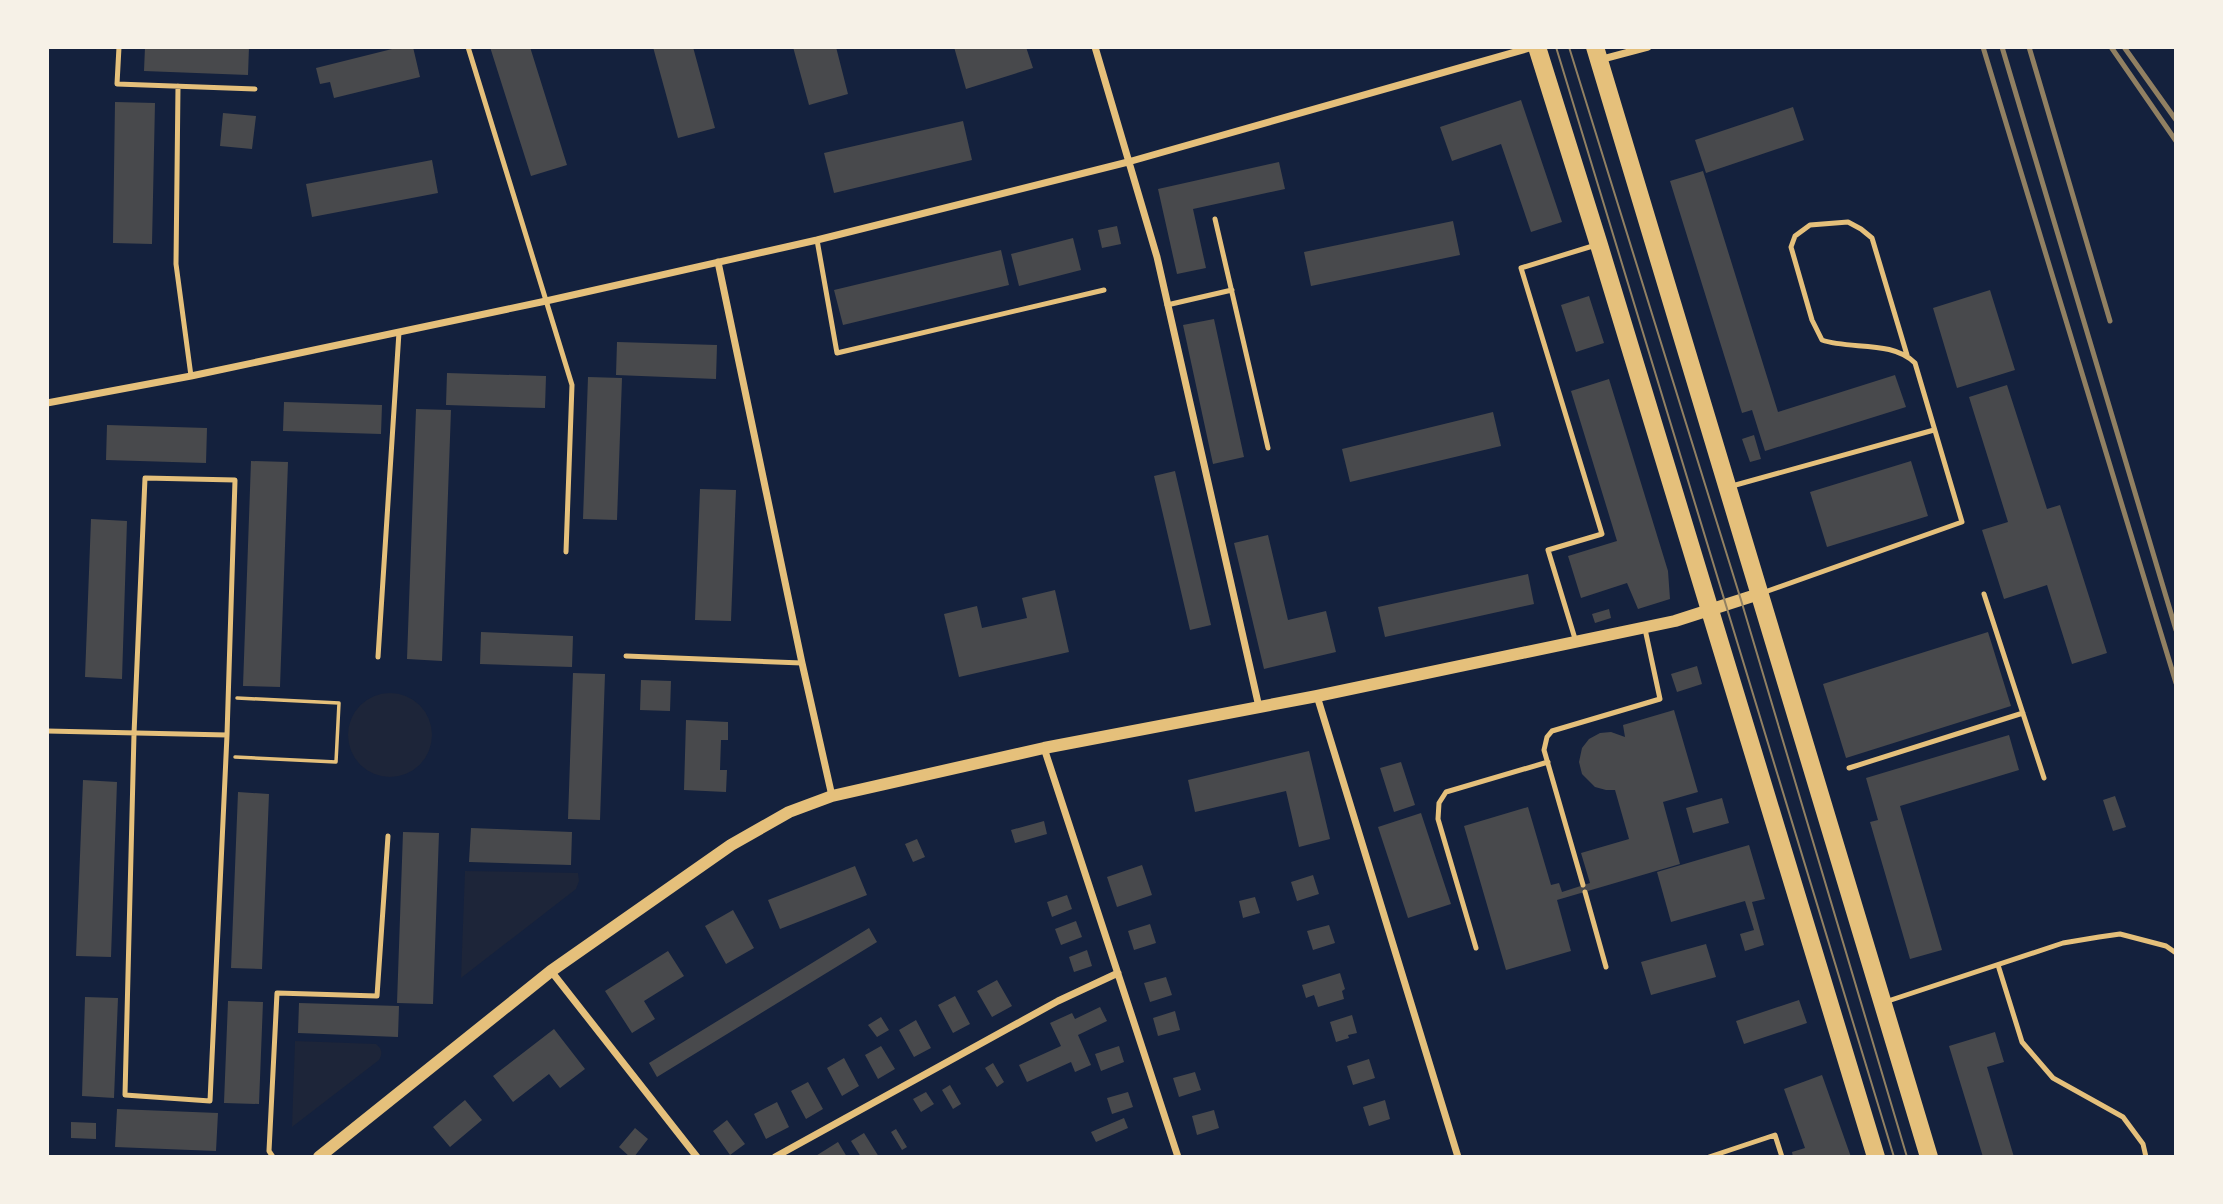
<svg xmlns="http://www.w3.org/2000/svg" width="2223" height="1204" font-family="'Noto Sans',sans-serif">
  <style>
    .green { fill: #1d2539 }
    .building { fill: #48494c }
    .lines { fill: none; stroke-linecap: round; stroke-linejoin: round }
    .path { stroke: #e5c07b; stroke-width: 3.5 }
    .service { stroke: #e5c07b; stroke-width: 5 }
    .minor { stroke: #e5c07b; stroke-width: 7 }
    .tertiary { stroke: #e5c07b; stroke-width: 12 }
    .primary { stroke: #e5c07b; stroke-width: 18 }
    .tram { stroke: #918062; stroke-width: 2 }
    .rail { stroke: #918062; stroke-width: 5 }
  </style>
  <rect width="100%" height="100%" fill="#14213d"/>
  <path class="green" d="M348 735a42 42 0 1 1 84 0a42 42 0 1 1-84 0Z
    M465 871 578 873 579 881 576 889 461 978Z
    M295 1041 376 1044C382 1049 383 1053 379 1060L292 1127Z"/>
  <path class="building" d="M145 47H249L248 75 144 71Z
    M400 47H413L420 77 334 98 330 82 320 84 316 68Z
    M490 47H530L567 165 531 176Z
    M653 47H693L715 128 678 138Z
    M793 47H836L848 94 809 105Z
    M954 47H1026L1033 68 966 89Z
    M1521 100 1562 222 1531 232 1501 144 1452 161 1440 127Z
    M115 102 155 103 152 244 113 243Z
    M1793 107 1804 140 1706 173 1695 140Z
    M223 113 256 116 252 149 220 146Z
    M963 121 972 160 834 193 824 153Z
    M432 160 438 193 312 217 306 184Z
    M1279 162 1285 189 1193 209 1206 268 1177 274 1158 189Z
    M1703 171 1778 412 1895 375 1906 407 1765 451 1752 410 1742 413 1670 181Z
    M1453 221 1460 255 1311 286 1304 252Z
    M1117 226 1121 244 1102 248 1098 230Z
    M1073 238 1081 270 1019 286 1011 254Z
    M1001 250 1009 285 843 325 834 290Z
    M1990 290 2015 370 1957 388 1933 308Z
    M1589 296 1604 343 1576 352 1561 305Z
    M1214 319 1244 457 1213 464 1183 325Z
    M617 342 717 345 716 379 616 375Z
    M447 373 546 376 545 408 446 405Z
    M588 377 622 378 617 520 583 519Z
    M1609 379 1668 571 1670 599 1638 609 1627 583 1581 598 1568 556 1617 541 1571 391Z
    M2007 385 2047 509 2060 505 2107 653 2072 664 2047 585 2004 599 1982 530 2008 522 1969 397Z
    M284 402 382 405 381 434 283 431Z
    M416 409 451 410 442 661 407 659Z
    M1493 412 1501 446 1350 482 1342 449Z
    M107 425 207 428 206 463 106 460Z
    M1754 435 1761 459 1750 462 1742 439Z
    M251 461 288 462 280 687 243 686Z
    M1911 461 1928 516 1827 547 1810 492Z
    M1175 471 1211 625 1190 630 1154 476Z
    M700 489 736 490 731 621 695 620Z
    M91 519 127 521 122 679 85 677Z
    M1268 535 1288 620 1326 611 1336 652 1264 669 1234 543Z
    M1528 574 1534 604 1385 637 1378 607Z
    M1055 590 1069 652 959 677 944 614 977 606 982 628 1027 618 1022 598Z
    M1609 609 1611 618 1595 623 1592 614Z
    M481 632 573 636 572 667 480 664Z
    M1988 632 2011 706 1846 758 1823 684Z
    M1697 666 1702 684 1677 692 1671 674Z
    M573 673 605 674 600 820 568 819Z
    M641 680 671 681 670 711 640 710Z
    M1674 710 1698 792 1663 802 1680 864 1557 900 1571 951 1506 970 1464 826 1528 807 1551 885 1559 883 1562 892 1590 883 1581 853 1629 839 1615 790H1606L1595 787 1582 774 1579 762 1582 748 1589 739 1600 733 1611 732 1625 737 1623 725Z
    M686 720 728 722V740H721L720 770H727L726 792 684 790Z
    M2009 735 2019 770 1900 806 1942 950 1910 959 1870 822 1878 820 1866 778Z
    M1309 751 1330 839 1299 847 1286 791 1195 812 1188 780Z
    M1401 762 1415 805 1394 812 1380 768Z
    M83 780 117 782 111 957 76 956Z
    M238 792 269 794 262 969 231 968Z
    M2115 796 2126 827 2113 831 2103 800Z
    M1722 798 1729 823 1693 833 1686 808Z
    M1421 813 1451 904 1408 918 1378 827Z
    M1044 821 1047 834 1015 843 1011 830Z
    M471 828 572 832 571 865 469 862Z
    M403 832 439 833 433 1004 397 1003Z
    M917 839 925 857 913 862 905 844Z
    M1749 845 1765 899 1752 902 1764 945 1745 951 1740 934 1754 930 1745 901 1671 922 1657 872Z
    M1142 865 1152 895 1117 907 1107 877Z
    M855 866 867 895 780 929 768 900Z
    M1313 875 1319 894 1297 901 1291 882Z
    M1067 895 1072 909 1052 917 1047 902Z
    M1255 897 1260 913 1243 918 1239 901Z
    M733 910 754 948 726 964 705 926Z
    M1076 921 1082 937 1061 945 1055 929Z
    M1150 924 1156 943 1134 950 1128 931Z
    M1329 925 1335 943 1313 950 1307 931Z
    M869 928 877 942 657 1077 649 1063Z
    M1706 944 1716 977 1651 995 1641 962Z
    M1087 950 1092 966 1074 972 1069 957Z
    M668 951 684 976 644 1001 655 1019 632 1033 605 991Z
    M1340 973 1345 989 1342 991 1344 999 1318 1007 1314 995 1306 998 1302 985Z
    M1166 977 1172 995 1150 1002 1144 983Z
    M997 980 1012 1006 992 1017 977 991Z
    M955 996 970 1024 953 1033 938 1005Z
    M85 997 118 998 114 1098 82 1096Z
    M1799 1000 1807 1023 1744 1044 1736 1021Z
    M228 1001 263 1002 259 1104 224 1103Z
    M299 1003 399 1006 398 1037 298 1033Z
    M1100 1007 1107 1021 1078 1035 1091 1065 1075 1072 1071 1062 1027 1082 1019 1065 1061 1046 1050 1023 1072 1013 1075 1019Z
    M1175 1011 1180 1030 1158 1036 1153 1018Z
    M1352 1015 1357 1033 1348 1035 1349 1038 1336 1042 1330 1022Z
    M881 1017 889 1030 877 1037 868 1025Z
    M916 1020 931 1048 914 1057 899 1030Z
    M554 1029 585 1069 560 1088 549 1074 513 1102 493 1076Z
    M1995 1032 2004 1062 1987 1067 2014 1157H1983L1949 1046Z
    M881 1046 895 1069 878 1079 865 1055Z
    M1119 1046 1124 1062 1101 1071 1095 1054Z
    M844 1058 859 1086 842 1096 827 1068Z
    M1369 1059 1375 1078 1353 1085 1347 1066Z
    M993 1063 1004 1082 997 1087 985 1068Z
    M1195 1072 1201 1090 1179 1097 1173 1078Z
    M1822 1075 1851 1157H1793L1792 1152 1805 1148 1784 1089Z
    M808 1082 823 1109 806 1119 791 1091Z
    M950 1085 961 1104 953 1109 942 1090Z
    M926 1092 934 1104 921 1112 913 1099Z
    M1128 1092 1133 1107 1112 1114 1107 1098Z
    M465 1100 482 1120 450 1147 433 1127Z
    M1385 1100 1390 1119 1369 1126 1363 1107Z
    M777 1102 789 1127 766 1139 754 1114Z
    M117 1109 218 1113 216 1151 115 1147Z
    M1214 1110 1219 1128 1197 1135 1192 1116Z
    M1124 1118 1128 1128 1096 1142 1091 1132Z
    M727 1120 745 1144 730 1155 713 1131Z
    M71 1122 96 1123V1139L71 1138Z
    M635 1128 648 1139 634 1157H630L619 1147Z
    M896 1129 907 1147 902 1150 891 1132Z
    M864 1133 879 1157H861L851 1141Z
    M838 1142 847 1157H814Z"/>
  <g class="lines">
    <path class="path" d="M235 757 336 762 339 703 237 698"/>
    <path class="service" d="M119 47 117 84 255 89
      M468 47 572 385 566 552
      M178 86 176 264 191 376
      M1215 219 1268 448
      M817 240 837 353 1104 290
      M1167 305 1232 290
      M145 478 235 480 227 735 210 1101 125 1095 134 734Z
      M1732 486 1934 430
      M1762 593 1962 522 1915 363C1892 340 1850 350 1822 340L1812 320 1791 247 1795 236 1810 225 1848 222 1861 229 1872 238 1907 355
      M1984 594 2044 778
      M1576 642 1548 550 1602 534 1521 268 1596 245
      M626 656 802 663
      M378 657 399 332
      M47 731 227 735
      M1849 768 2023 713
      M1583 885 1544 750 1547 737 1552 731 1660 699 1645 629
      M1585 892 1606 967
      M1476 948 1438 819 1439 803 1446 792 1548 762
      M1998 965 2022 1042 2053 1078 2123 1117 2143 1144 2146 1157
      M1885 1002 2063 943 2099 937 2120 934 2166 946 2176 953
      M273 1157 269 1151 277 993 377 996 388 836
      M1709 1157 1775 1135 1782 1157"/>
    <path class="minor" d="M1095 47 1157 257 1259 707
      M1599 60 1648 47
      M718 262 802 663 832 796
      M47 403 191 376 546 301 817 240 1128 162 1533 47
      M1317 696 1458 1157
      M1044 748 1178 1157
      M551 971 697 1157
      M775 1157 1058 1001 1118 973"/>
    <path class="tertiary" d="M319 1157 551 971 731 845 789 812 832 796 1044 748 1317 696 1675 621 1759 594"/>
    <path class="primary" d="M1537 47 1599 245 1876 1157
      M1595 47 1929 1157"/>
    <path class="tram" d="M1556 47 1894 1157
      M1569 47 1741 600 1907 1157"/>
    <path class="rail" d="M1983 47 2176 683
      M2002 47 2176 630
      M2029 47 2110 321
      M2111 47 2176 141
      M2124 47 2176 120"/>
  </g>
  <rect width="2223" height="1204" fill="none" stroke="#f6f1e7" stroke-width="98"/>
</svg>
